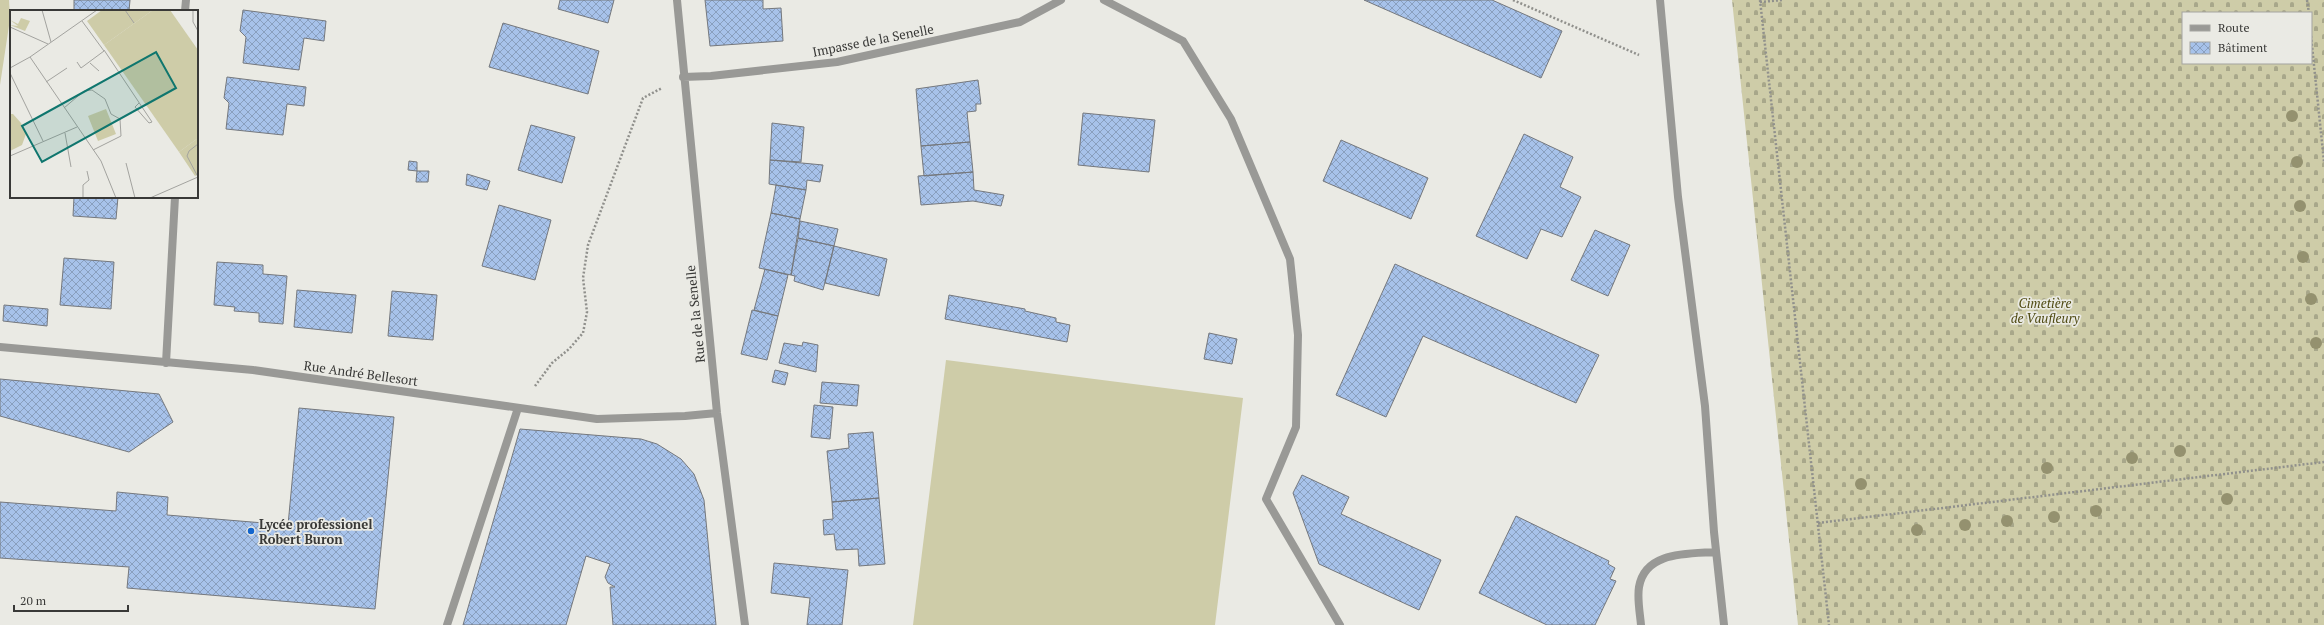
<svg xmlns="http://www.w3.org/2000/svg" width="2324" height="625" font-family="'PT Serif',serif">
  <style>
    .grass { fill: #cecca8 }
    .cemetery { fill: url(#cemetery-stones); fill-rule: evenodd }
    .building { fill: url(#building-cross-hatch); stroke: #75787d }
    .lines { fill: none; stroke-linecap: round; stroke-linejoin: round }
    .path { stroke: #90908c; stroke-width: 2.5; stroke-dasharray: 2 2; stroke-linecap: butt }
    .service { stroke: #999996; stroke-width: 8 }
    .minor { stroke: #999996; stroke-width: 8 }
    .tree { fill: #94916f }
    .poi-dot { fill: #1265ce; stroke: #eaeae4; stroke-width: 1.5 }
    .labels { text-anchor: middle; stroke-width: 3.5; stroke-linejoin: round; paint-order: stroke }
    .street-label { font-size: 13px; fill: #393937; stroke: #eaeae4 }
    .park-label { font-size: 13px; font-style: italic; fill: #4e4910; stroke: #eaeae4 }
    .poi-label { font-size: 13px; font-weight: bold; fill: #393937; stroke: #eaeae4; text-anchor: start }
    .inset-road { fill: none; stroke: #a3a39f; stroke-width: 1 }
    .view { fill: #0f766e; fill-opacity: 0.15; stroke: #0f766e; stroke-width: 2 }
    .inset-edge { fill: none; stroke: #393937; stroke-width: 2 }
  </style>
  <defs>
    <pattern id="cemetery-stones" width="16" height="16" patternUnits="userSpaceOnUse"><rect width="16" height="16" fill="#cecca8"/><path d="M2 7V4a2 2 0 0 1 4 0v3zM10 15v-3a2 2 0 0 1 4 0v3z" fill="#a8a78a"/></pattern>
    <pattern id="building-cross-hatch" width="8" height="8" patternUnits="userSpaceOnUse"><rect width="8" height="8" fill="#a7c2ea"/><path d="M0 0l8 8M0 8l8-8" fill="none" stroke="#899fbe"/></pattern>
  </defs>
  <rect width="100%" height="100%" fill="#eaeae4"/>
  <path class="grass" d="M0 0H9L10 19 0 85Z
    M946 360 1243 398 1215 625H913Z"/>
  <path class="cemetery" d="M1732 0H2324V625H1798ZM2183 13H2311V63H2183Z"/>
  <path class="building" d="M74 0H130L129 11H74Z
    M560 0H614L608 23 558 9Z
    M705 0H763V9L781 8 783 41 710 46Z
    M1364 0H1492L1562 31 1541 78Z
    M243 10 326 21 324 41 304 38 299 70 243 63 246 37 240 31Z
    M503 23 599 51 588 94 489 67Z
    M227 77 306 87 304 106 287 104 283 135 226 129 229 103 224 98Z
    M978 80 981 104H976V111L967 112 970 142 921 146 916 89Z
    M1083 113 1155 120 1149 172 1078 165Z
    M772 123 804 127 801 162 770 160Z
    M531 125 575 137 562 183 518 170Z
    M1524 134 1573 157 1560 187 1581 197 1562 237 1541 229 1527 259 1476 236Z
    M1341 140 1428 178 1411 219 1323 181Z
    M970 142 973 172 924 176 921 146Z
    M770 160 823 165 820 182 807 180 806 190 769 184Z
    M409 161 417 162V171L408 170Z
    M417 171H429L428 182H416Z
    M973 172 974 190 1004 195 1001 206 973 201 921 205 918 176Z
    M467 174 490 181 487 190 466 185Z
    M776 185 806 190 800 219 771 213Z
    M74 197H118L116 219 73 216Z
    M499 205 551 220 535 280 482 266Z
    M771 213 800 219 791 275 759 268Z
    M800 221 838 229 834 246 798 238Z
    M1595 230 1630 245 1608 296 1571 280Z
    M798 238 834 246 823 290 794 281 795 276 791 275Z
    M834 246 887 259 879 296 825 283Z
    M64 258 114 262 111 309 60 305Z
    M217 262 263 265V274L287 276 283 324 259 322V313L234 311 235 307 214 305Z
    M1395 264 1599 355 1576 403 1423 336 1386 417 1336 395Z
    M765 269 788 275 778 316 754 310Z
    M297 290 356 295 352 333 294 327Z
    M392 291 437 295 433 340 388 336Z
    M949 295 1025 309V311L1056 318V322L1070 325 1067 342 945 319Z
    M4 305 48 309 47 326 3 321Z
    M752 310 778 316 767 360 741 354Z
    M1209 333 1237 339 1232 364 1204 359Z
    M803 342 818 345 816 372 779 363 784 343 802 346Z
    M775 370 788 373 785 385 772 382Z
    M0 379 159 394 173 422 129 452 0 416Z
    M822 382 859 385 857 406 820 403Z
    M814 405 833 407 830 439 811 437Z
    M299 408 394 417 375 609 127 588 129 567 0 558V502L116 511 117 492 168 497 167 515 288 525Z
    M520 429 641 439 657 444 681 459 694 474 704 500 716 625H613L610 587H615L608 583 605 577 610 564 586 556 566 625H463Z
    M873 432 879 498 832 502 827 451 849 448 848 434Z
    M1302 475 1349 497 1341 514 1441 560 1419 610 1319 564 1293 493Z
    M879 498 885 564 859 566 858 549 836 550 834 534 824 535 823 520 833 519 832 502Z
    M1516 516 1609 561 1608 564 1615 568 1610 579 1616 581 1595 625H1547L1479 593Z
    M774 563 848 570 842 625H807L810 598 771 593Z"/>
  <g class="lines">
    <path class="path" d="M1513 0 1639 55
      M1760 0 1829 625
      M2307 0 2309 13
      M1760 2 1783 0
      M2311 36 2324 162
      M535 386 552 363 569 349 583 333 587 312 583 278 588 245 643 98 662 88
      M1818 523 2324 462"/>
    <path class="service" d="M1104 0 1183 41 1231 119 1290 259 1298 335 1296 427 1266 499 1340 625
      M1660 0 1678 197 1705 406 1714 532 1724 625
      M447 625 518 408
      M1641 625C1640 613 1637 599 1639 587 1645 551 1688 554 1716 552"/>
    <path class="minor" d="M677 0 717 413 745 625
      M185 11 186 0
      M683 77 711 76 837 62 1020 22 1061 0
      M0 347 253 370 597 419 685 416 717 413
      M166 363 175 197"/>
  </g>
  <g class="tree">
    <circle cx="2292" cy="116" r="6"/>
    <circle cx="2297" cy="162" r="6"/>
    <circle cx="2300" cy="206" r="6"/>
    <circle cx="2303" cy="257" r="6"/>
    <circle cx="2311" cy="299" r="6"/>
    <circle cx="2316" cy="343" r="6"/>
    <circle cx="2180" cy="451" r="6"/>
    <circle cx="2132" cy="458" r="6"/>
    <circle cx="2047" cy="468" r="6"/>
    <circle cx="1861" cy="484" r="6"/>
    <circle cx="2227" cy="499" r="6"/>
    <circle cx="2096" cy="511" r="6"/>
    <circle cx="2054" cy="517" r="6"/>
    <circle cx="2007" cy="521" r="6"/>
    <circle cx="1965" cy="525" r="6"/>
    <circle cx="1917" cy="530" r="6"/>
  </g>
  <circle class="poi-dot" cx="251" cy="531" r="4"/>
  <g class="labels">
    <g class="street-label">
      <text transform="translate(873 40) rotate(-11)" y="5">Impasse de la Senelle</text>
      <text transform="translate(695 314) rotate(-96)" y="5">Rue de la Senelle</text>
      <text transform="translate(361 373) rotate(8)" y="5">Rue André Bellesort</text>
    </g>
    <g class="park-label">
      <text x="2045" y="308">Cimetière<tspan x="2045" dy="15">de Vaufleury</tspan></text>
    </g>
    <g class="poi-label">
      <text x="259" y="529">Lycée professionel<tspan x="259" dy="15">Robert Buron</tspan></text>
    </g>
  </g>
  <g transform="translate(10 10)">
    <rect width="188" height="188" fill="#eaeae4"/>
    <path d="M96 99 106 124 88 131 78 106ZM0 104H3L11 113 16 124 12 135 0 141Z" fill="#cecca8"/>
    <path d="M143 0H160L188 40V128L169 142 94 35Z" fill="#cecca8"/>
    <path d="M92 0H143L94 35 77 11ZM11 8 20 11 15 21 0 15 8 16 0 10 8 14ZM188 128V164L185 166 169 142Z" fill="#cecca8"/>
    <path class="inset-road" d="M32 0 41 32M115 0 124 13M183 0V12L188 21M0 17 38 34M94 40 142 112 139 113 125 97 129 93M20 47 91 151 106 188M67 52 71 58 94 41 72 11M80 53 89 61M0 58 20 47 87 0M0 63 33 131M36 72 57 58M54 98 74 81 82 80 95 89 101 104 110 109 111 126 83 140M55 123 61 157M0 146 67 117M116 153 125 188M188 167 177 146 179 141 188 134M73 188V175L79 170 77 161M140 188 188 167"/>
    <path class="view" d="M146 42 166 78 32 152 12 116Z"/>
    <rect width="188" height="188" class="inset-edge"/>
  </g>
  <rect x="2182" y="12" width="130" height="52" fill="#eaeae4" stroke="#a3a39f"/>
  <rect x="2190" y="25" width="20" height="6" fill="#999996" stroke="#a3a39f"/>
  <text x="2218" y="32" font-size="12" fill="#393937">Route</text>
  <rect x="2190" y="42" width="20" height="12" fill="url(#building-cross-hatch)" stroke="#a3a39f"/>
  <text x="2218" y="52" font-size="12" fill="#393937">Bâtiment</text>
  <path d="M14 605v6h114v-6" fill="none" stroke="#393937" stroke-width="2"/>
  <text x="20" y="605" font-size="12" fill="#393937" stroke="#eaeae4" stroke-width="3" paint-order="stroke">20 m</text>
</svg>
